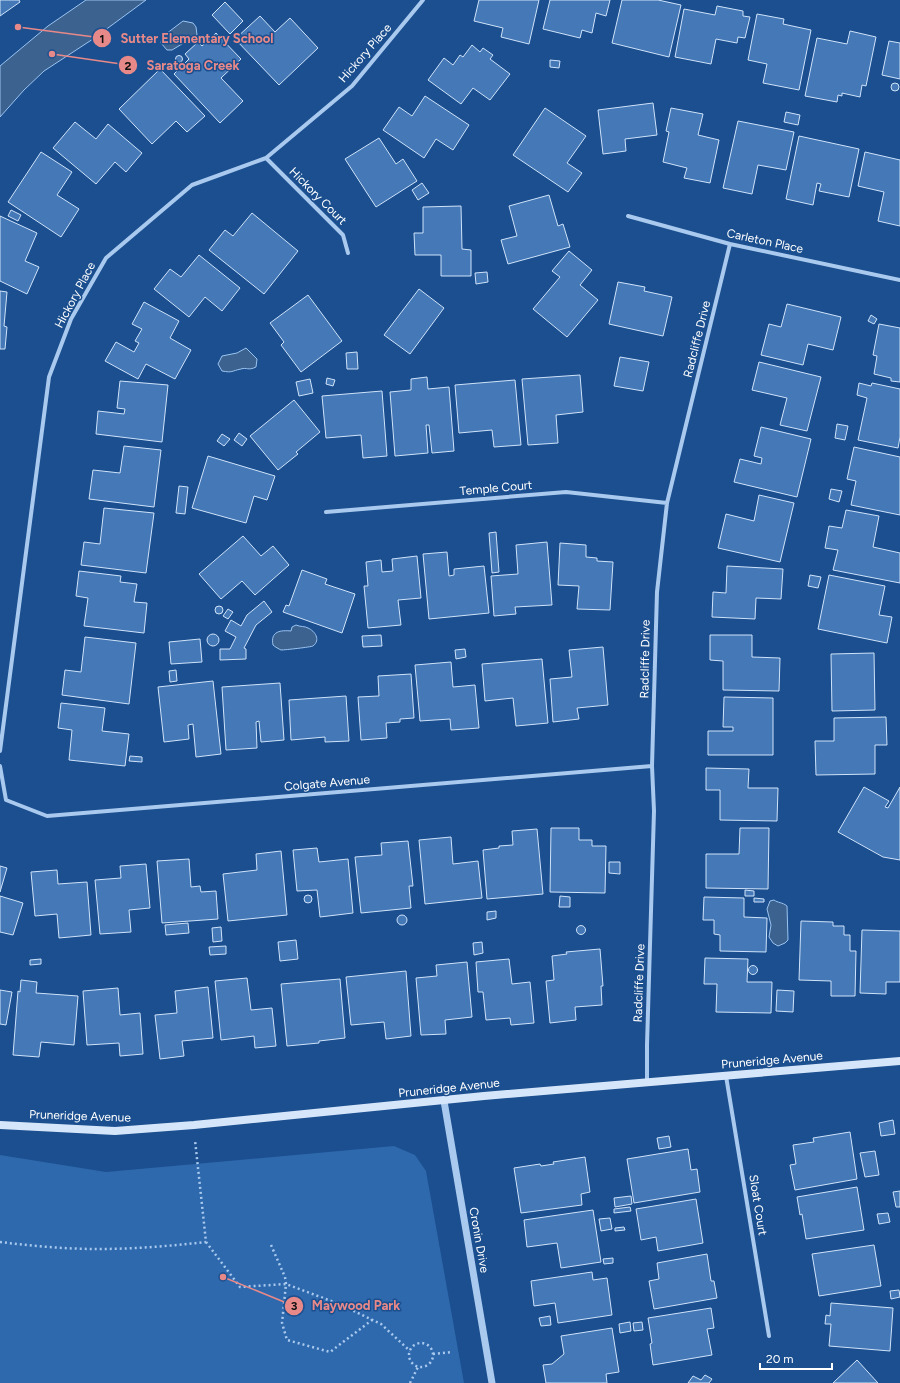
<svg xmlns="http://www.w3.org/2000/svg" width="900" height="1383" font-family="Figtree,sans-serif">
  <style>
    .green { fill: #2e69ad }
    .water { fill: #3c6290; stroke: #9cc4f0 }
    .building { fill: #4478b7; stroke: #cfe3fa }
    .lines { fill: none; stroke-linecap: round; stroke-linejoin: round }
    .path { stroke: #a9c9ee; stroke-width: 2.5; stroke-dasharray: 2 3; stroke-linecap: butt }
    .minor { stroke: #a9c9ee; stroke-width: 4 }
    .tertiary { stroke: #a9c9ee; stroke-width: 7 }
    .secondary { stroke: #d6e6fa; stroke-width: 8 }
    .labels { text-anchor: middle; stroke-width: 3; stroke-linejoin: round; paint-order: stroke }
    .street-label { font-size: 12px; fill: #fff; stroke: #1b4f8f }
    .leader { fill: none; stroke: #e88989; stroke-width: 1.5 }
    .callout-dot { fill: #e88989; stroke: #1b4f8f; stroke-width: 1.5 }
    .mark-label { font-size: 12px; text-anchor: middle; font-weight: bold; fill: #111 }
    .callout-label { font-size: 13px; text-anchor: middle; font-weight: bold; fill: #e88989; stroke: #1b4f8f; stroke-width: 3; stroke-linejoin: round; paint-order: stroke }
  </style>
  <rect width="100%" height="100%" fill="#1b4f8f"/>
  <path class="green" d="M394 1146 415 1155 426 1171 464 1383H0V1155L106 1172Z"/>
  <path class="water" d="M86 0H146L93 39 44 71 24 90 0 117V66L48 26Z
    M183 21 193 23 196 27 197 35 172 50H167L161 43 162 37Z
    M246 348 257 359 256 367C248 371 247 367 241 369 231 371 233 373 222 371L218 364 222 356 237 353Z
    M296 625C300 627 305 626 308 628 315 631 321 640 313 646 311 647 285 650 281 650 279 649 275 647 273 645 270 631 281 630 291 631L292 627Z
    M774 900C778 903 782 902 787 906L788 940 785 943 778 946 773 943 769 937 771 925 767 909 770 901Z"/>
  <path class="building" d="M0 0H19L20 2 0 16Z
    M479 0H539L529 44 501 37 503 28 474 21Z
    M550 0H610L606 16 596 13 592 33 582 30 580 38 543 29Z
    M622 0H658L681 5 669 57 612 43Z
    M225 2 243 21 230 34 212 15Z
    M717 6 743 11V16L750 17 745 38 738 37 737 43 716 39 711 64 675 57 684 9 715 15Z
    M757 14 784 19 783 24 811 30 799 90 763 83 767 64 748 60Z
    M260 16 275 32 290 18 318 48 279 85 235 39Z
    M850 31 876 37 866 86 862 85 860 97 842 93V96L838 95 837 102 805 96 817 38 847 44Z
    M216 33 241 59 221 78 243 101 220 123 174 74 189 59 185 54 198 42 202 46Z
    M889 41 900 43V79L882 75Z
    M472 45 480 52 483 48 493 55 490 59 510 74 490 100 473 88 461 104 428 80 444 58 453 65 460 55 463 57Z
    M175.5 59a3.5 3.5 0 1 1 7 0a3.5 3.5 0 1 1-7 0Z
    M550 60 560 61 559 68 550 67Z
    M160 69 205 116 187 132 176 121 152 144 119 109Z
    M891 87a4 4 0 1 1 8 0a4 4 0 1 1-8 0Z
    M425 96 469 125 453 150 436 139 424 158 383 130 399 107 412 116Z
    M653 103 657 135 625 139 626 151 603 154 598 110Z
    M545 108 586 136 567 163 582 173 568 192 513 155Z
    M671 108 703 114 698 135 719 140 710 183 684 178 687 168 663 162 669 132 666 131Z
    M786 112 800 115 798 125 784 122Z
    M738 121 794 132 786 170 758 165 752 194 723 188Z
    M75 122 96 139 108 124 142 153 126 172 115 162 96 184 53 148Z
    M799 136 859 149 849 197 819 191 821 184 817 183 813 205 786 199Z
    M379 138 396 164 403 159 417 181 376 207 345 159Z
    M41 152 72 172 57 195 79 209 61 237 8 202Z
    M865 152 900 160V226L878 221 884 192 858 186Z
    M422 183 429 193 418 200 412 190Z
    M549 195 558 226 563 224 570 247 508 264 501 240 517 236 509 206Z
    M461 206 462 249 471 250V276H441V255H415L414 233H423V207Z
    M11 210 21 215 18 221 8 216Z
    M252 213 298 251 264 294 209 250 225 230 233 236Z
    M0 216 37 233 25 261 39 267 27 294 0 281Z
    M569 251 592 270 580 285 598 300 567 337 533 309 560 277 552 271Z
    M199 255 240 288 222 311 205 297 189 317 154 289 170 269 181 277Z
    M487 272 488 282 476 284 475 273Z
    M618 282 645 287 644 291 672 297 663 336 609 324Z
    M419 289 444 308 410 354 384 335Z
    M0 291 7 292 4 326 7 327 5 349H0Z
    M308 295 342 341 301 372 281 345 284 342 270 323Z
    M144 302 179 321 170 338 191 350 175 379 146 364 138 379 105 361 116 342 134 352 139 343 135 341 142 329 132 324Z
    M787 304 841 317 833 350 808 344 803 365 761 355 769 324 781 327Z
    M871 315 877 319 874 324 868 321Z
    M879 324 900 328V382L891 381V378L874 374 877 356 873 355Z
    M357 352 358 369H347L346 353Z
    M620 357 649 362 643 391 614 386Z
    M759 362 821 377 807 431 780 425 787 398 752 390Z
    M580 375 583 412 556 415 558 443 528 445 522 379Z
    M427 377 428 389 449 387 454 451 432 453 429 425H426L428 453 395 456 390 392 411 390V379Z
    M327 378 335 380 333 386 326 384Z
    M310 379 313 393 299 396 296 382Z
    M515 380 521 445 494 447 492 430 459 433 455 385Z
    M120 381 168 385 162 442 96 434 98 411 124 414 125 409 117 408Z
    M859 383 871 386 872 383 900 389V437L898 448 858 440 867 398 857 395Z
    M382 391 387 456 363 458 361 435 326 438 322 396Z
    M294 400 320 432 296 452 298 454 278 470 250 436Z
    M837 424 848 426 845 440 835 438Z
    M761 427 811 439 797 497 734 482 740 459 761 464 762 458 754 456Z
    M239 433 247 439 242 446 234 440Z
    M222 434 230 439 224 446 217 441Z
    M124 446 161 450 154 507 89 499 93 470 120 473Z
    M854 447 900 457V515L851 505 856 481 847 479Z
    M208 456 275 476 267 500 254 496 246 523 192 508Z
    M179 486 188 487 185 514 176 513Z
    M831 489 842 491 839 502 829 499Z
    M759 495 794 503 780 562 718 548 726 514 754 521Z
    M104 508 154 513 146 573 81 565 84 542 100 544Z
    M846 510 879 516 873 547 900 553V583L833 570 838 550 825 548 829 526 842 528Z
    M496 532 499 572 492 573 489 533Z
    M243 536 261 556 273 546 289 565 255 595 242 581 221 599 199 574Z
    M547 542 552 605 515 607 516 614 494 616 491 576 518 574 516 545Z
    M560 543 586 545V557L597 558V561L613 562 610 610 577 609 579 586 558 585Z
    M447 552 449 576 454 575V569L484 566 489 613 429 619 423 554Z
    M417 556 421 598 398 600 401 625 368 628 364 586H368L366 562 381 560 382 572 393 571 392 559Z
    M727 566 783 569 781 599 756 598 755 619 712 617 713 592 726 593Z
    M302 570 327 579 325 584 355 594 342 633 283 612 286 605 289 606Z
    M79 571 121 576 120 582 137 584 134 602 147 603 144 633 84 626 88 598 76 596Z
    M810 575 821 577 818 588 808 586Z
    M829 575 885 586 879 615 892 617 887 643 818 629Z
    M264 601 272 612 256 625 244 648 246 649V659L220 660V649H230L236 637 225 631 231 620 241 626 247 615Z
    M215 610a4 4 0 1 1 8 0a4 4 0 1 1-8 0Z
    M228 609 233 612 228 619 223 616Z
    M207 640a6 6 0 1 1 12 0a6 6 0 1 1-12 0Z
    M381 635 382 646 363 647 362 636Z
    M710 635H752V657L780 658 779 691 723 690V661L710 660Z
    M85 637 136 643 129 704 62 695 65 670 81 672Z
    M200 639 202 662 171 664 169 642Z
    M603 647 608 705 577 708 579 719 553 722 550 679 572 677 569 650Z
    M465 649 466 657 456 659 455 650Z
    M874 653 875 710 832 711 831 654Z
    M542 659 548 723 516 726 513 698 485 701 482 664Z
    M451 662 453 687 475 685 479 728 451 730 450 719 420 721 415 665Z
    M176 670 177 681 170 682 169 671Z
    M411 674 414 718 400 719V722L386 723 387 738 361 740 358 697 379 696 378 676Z
    M213 681 221 754 196 757 193 724 188 725 189 739 164 742 158 687Z
    M280 683 284 740 261 742 259 721 256 722 257 748 226 750 222 687Z
    M346 696 349 741 325 742V737L291 740 289 700Z
    M724 697 773 698V755H708V731H733V727H723Z
    M61 703 105 708 102 731 129 734 125 766 69 760 72 730 58 728Z
    M886 717 887 745H875V774L816 775 815 741H834V718Z
    M130 756 142 757V762L129 761Z
    M706 768 749 769 748 788H778L777 821 720 820V790H706Z
    M864 787 889 801 885 807 888 808 900 787V860L883 857 838 832Z
    M551 828H579V840H592V846H606L605 893 550 892Z
    M740 828H769L768 889 706 888V854H739Z
    M537 829 543 894 487 899 483 850 499 848V846L513 845 512 831Z
    M451 837 453 864 478 861 482 898 425 904 419 840Z
    M408 841 413 886H409L411 908 361 913 355 857 382 855 381 843Z
    M317 848 319 862 348 859 353 913 320 917 317 890 297 891 293 850Z
    M281 851 287 915 228 921 223 874 257 870 256 854Z
    M189 859 191 887 200 886 201 892 216 891 218 919 162 923 157 861Z
    M609 862H620V874L609 873Z
    M146 864 150 908 129 910 131 932 100 934 95 880 121 878 120 866Z
    M0 866 7 868 0 892Z
    M57 870 58 884 87 882 91 935 59 938 57 914 35 916 31 872Z
    M745 890 754 891V896H745Z
    M304 899a4 4 0 1 1 8 0a4 4 0 1 1-8 0Z
    M0 896 23 903 13 935 0 932Z
    M560 896 570 897V907H559Z
    M704 897 744 898V917L767 918 766 952 720 951V935L714 934V920H703Z
    M754 898 764 899V902H754Z
    M496 911V918L487 920V912Z
    M397 920a5 5 0 1 1 10 0a5 5 0 1 1-10 0Z
    M801 921 833 922V926H844V935H850V951H856L855 996H831V981L799 980Z
    M188 923 189 933 166 935 165 925Z
    M576.5 930a4.5 4.5 0 1 1 9 0a4.5 4.5 0 1 1-9 0Z
    M221 927 222 941 213 942 212 928Z
    M862 930 900 931V982H886V994L860 993Z
    M296 940 298 959 280 961 278 942Z
    M482 942 483 953 474 955 473 943Z
    M226 946V954L210 955 209 947Z
    M600 949 603 986H601L602 1005 575 1007 576 1020 550 1023 546 981 554 980 552 956 567 954 566 952Z
    M705 958 748 959 747 982H772L771 1013 716 1012 717 984H704Z
    M41 959V964L30 965V960Z
    M509 959 512 984 530 982 534 1023 511 1025 510 1018 486 1020 483 992H478L476 962Z
    M467 962 472 1017 445 1020 446 1034 421 1035 416 978 437 976 436 965Z
    M748.5 970a4.5 4.5 0 1 1 9 0a4.5 4.5 0 1 1-9 0Z
    M406 971 411 1036 386 1039 384 1022 351 1025 346 977Z
    M247 978 251 1010 272 1008 276 1046 255 1048 254 1036 221 1040 215 981Z
    M340 979 345 1038 319 1041V1043L287 1046 281 984Z
    M21 980 37 982 36 993 78 996 74 1045 41 1042 39 1057 13 1055 18 991 20 992Z
    M208 987 213 1038 182 1041 184 1056 160 1059 155 1015 177 1013 175 991Z
    M118 988 120 1015 140 1013 143 1054 120 1056 119 1043 87 1045 83 991Z
    M0 990 12 992 6 1025 0 1024Z
    M777 990 794 991 793 1012 776 1011Z
    M893 1120 895 1134 881 1136 879 1123Z
    M850 1132 857 1179 795 1190 790 1165 796 1164 793 1145 814 1142 813 1138Z
    M669 1136 671 1147 659 1149 657 1138Z
    M688 1149 691 1170 697 1169 700 1192 634 1203 627 1159Z
    M875 1151 879 1175 865 1177 860 1153Z
    M585 1157 590 1192 581 1194 582 1205 521 1213 514 1168 540 1164 541 1166 554 1164 553 1162Z
    M857 1187 864 1230 806 1239 802 1214 800 1215 797 1197Z
    M900 1191V1207H896L893 1192Z
    M631 1196 632 1204 615 1207 614 1198Z
    M696 1199 703 1243 658 1251 656 1237 641 1240 636 1209Z
    M630 1207 631 1211 614 1213V1209Z
    M593 1210 601 1262 561 1268 557 1243 527 1247 524 1220Z
    M888 1213 890 1222 879 1224 877 1214Z
    M610 1218 612 1229 601 1231 599 1219Z
    M624 1227 625 1230 615 1231V1228Z
    M874 1245 881 1286 819 1296 812 1254Z
    M707 1254 711 1281H714L717 1298 654 1309 649 1281 659 1279 657 1263Z
    M613 1258V1263L604 1264 603 1259Z
    M592 1272 593 1280 607 1278 612 1315 558 1323 555 1303 534 1306 531 1281Z
    M899 1290 900 1297 891 1299 890 1291Z
    M831 1303 893 1308 890 1351 829 1346 831 1324H825L826 1315 830 1316Z
    M711 1308 714 1328 707 1329 712 1355 653 1365 650 1344 652 1343 648 1318Z
    M550 1316 551 1325 541 1326 539 1318Z
    M630 1322 631 1331 620 1333 619 1324Z
    M642 1322 643 1330 634 1331 633 1323Z
    M612 1328 619 1372 606 1374 607 1383H546L543 1365 552 1364 564 1354 561 1336Z
    M857 1360 878 1383H833Z
    M705 1375 712 1379 709 1383H688L693 1376 701 1380Z"/>
  <g class="lines">
    <path class="path" d="M0 1242C32 1246 65 1249 97 1249 134 1249 170 1246 206 1242L195 1140
      M206 1242 240 1287 286 1284 339 1304 381 1324 410 1351
      M271 1245 285 1277 286 1284 282 1323 287 1340 330 1352 372 1320
      M409 1355a12 12 0 1 1 24 0a12 12 0 1 1-24 0Z
      M433 1354 452 1352
      M410 1383 418 1367"/>
    <path class="minor" d="M266 158 343 235 348 253
      M628 216 730 244 900 280
      M326 512 566 492 667 503
      M0 751 49 377 71 319 106 258 192 185 266 158 352 86 423 0
      M0 766 6 800 47 816 652 766
      M726 1076 769 1336
      M647 1082V1045L654 811 652 766 657 592 667 503 730 244"/>
    <path class="tertiary" d="M444 1101 492 1383"/>
    <path class="secondary" d="M0 1125 115 1131 194 1125 484 1096 900 1061"/>
  </g>
  <g class="labels">
    <g class="street-label">
      <text transform="translate(365 53) rotate(-49)" y="4">Hickory Place</text>
      <text transform="translate(318 196) rotate(45)" y="4">Hickory Court</text>
      <text transform="translate(765 241) rotate(12)" y="4">Carleton Place</text>
      <text transform="translate(75 295) rotate(-62)" y="4">Hickory Place</text>
      <text transform="translate(697 339) rotate(-76)" y="4">Radcliffe Drive</text>
      <text transform="translate(496 488) rotate(-5)" y="4">Temple Court</text>
      <text transform="translate(645 659) rotate(-89)" y="4">Radcliffe Drive</text>
      <text transform="translate(327 783) rotate(-5)" y="4">Colgate Avenue</text>
      <text transform="translate(639 983) rotate(-88)" y="4">Radcliffe Drive</text>
      <text transform="translate(772 1060) rotate(-5)" y="4">Pruneridge Avenue</text>
      <text transform="translate(449 1088) rotate(-6)" y="4">Pruneridge Avenue</text>
      <text transform="translate(80 1116) rotate(2)" y="4">Pruneridge Avenue</text>
      <text transform="translate(758 1205) rotate(81)" y="4">Sloat Court</text>
      <text transform="translate(479 1240) rotate(80)" y="4">Cronin Drive</text>
    </g>
  </g>
  <path class="leader" d="M18 27L102 38M52 54L128 65M223 1277L294 1306"/>
  <g class="callout-dot">
    <circle cx="18" cy="27" r="4"/>
    <circle cx="52" cy="54" r="4"/>
    <circle cx="223" cy="1277" r="4"/>
    <circle cx="102" cy="38" r="10"/>
    <circle cx="128" cy="65" r="10"/>
    <circle cx="294" cy="1306" r="10"/>
  </g>
  <g class="mark-label">
    <text x="102" y="43">1</text>
    <text x="128" y="70">2</text>
    <text x="294" y="1310">3</text>
  </g>
  <g class="callout-label">
    <text x="197" y="43">Sutter Elementary School</text>
    <text x="193" y="70">Saratoga Creek</text>
    <text x="356" y="1310">Maywood Park</text>
  </g>
  <path d="M760 1363v6h72v-6" fill="none" stroke="#ffffff" stroke-width="2"/>
  <text x="766" y="1363" font-size="12" fill="#ffffff" stroke="#1b4f8f" stroke-width="3" paint-order="stroke">20 m</text>
</svg>
